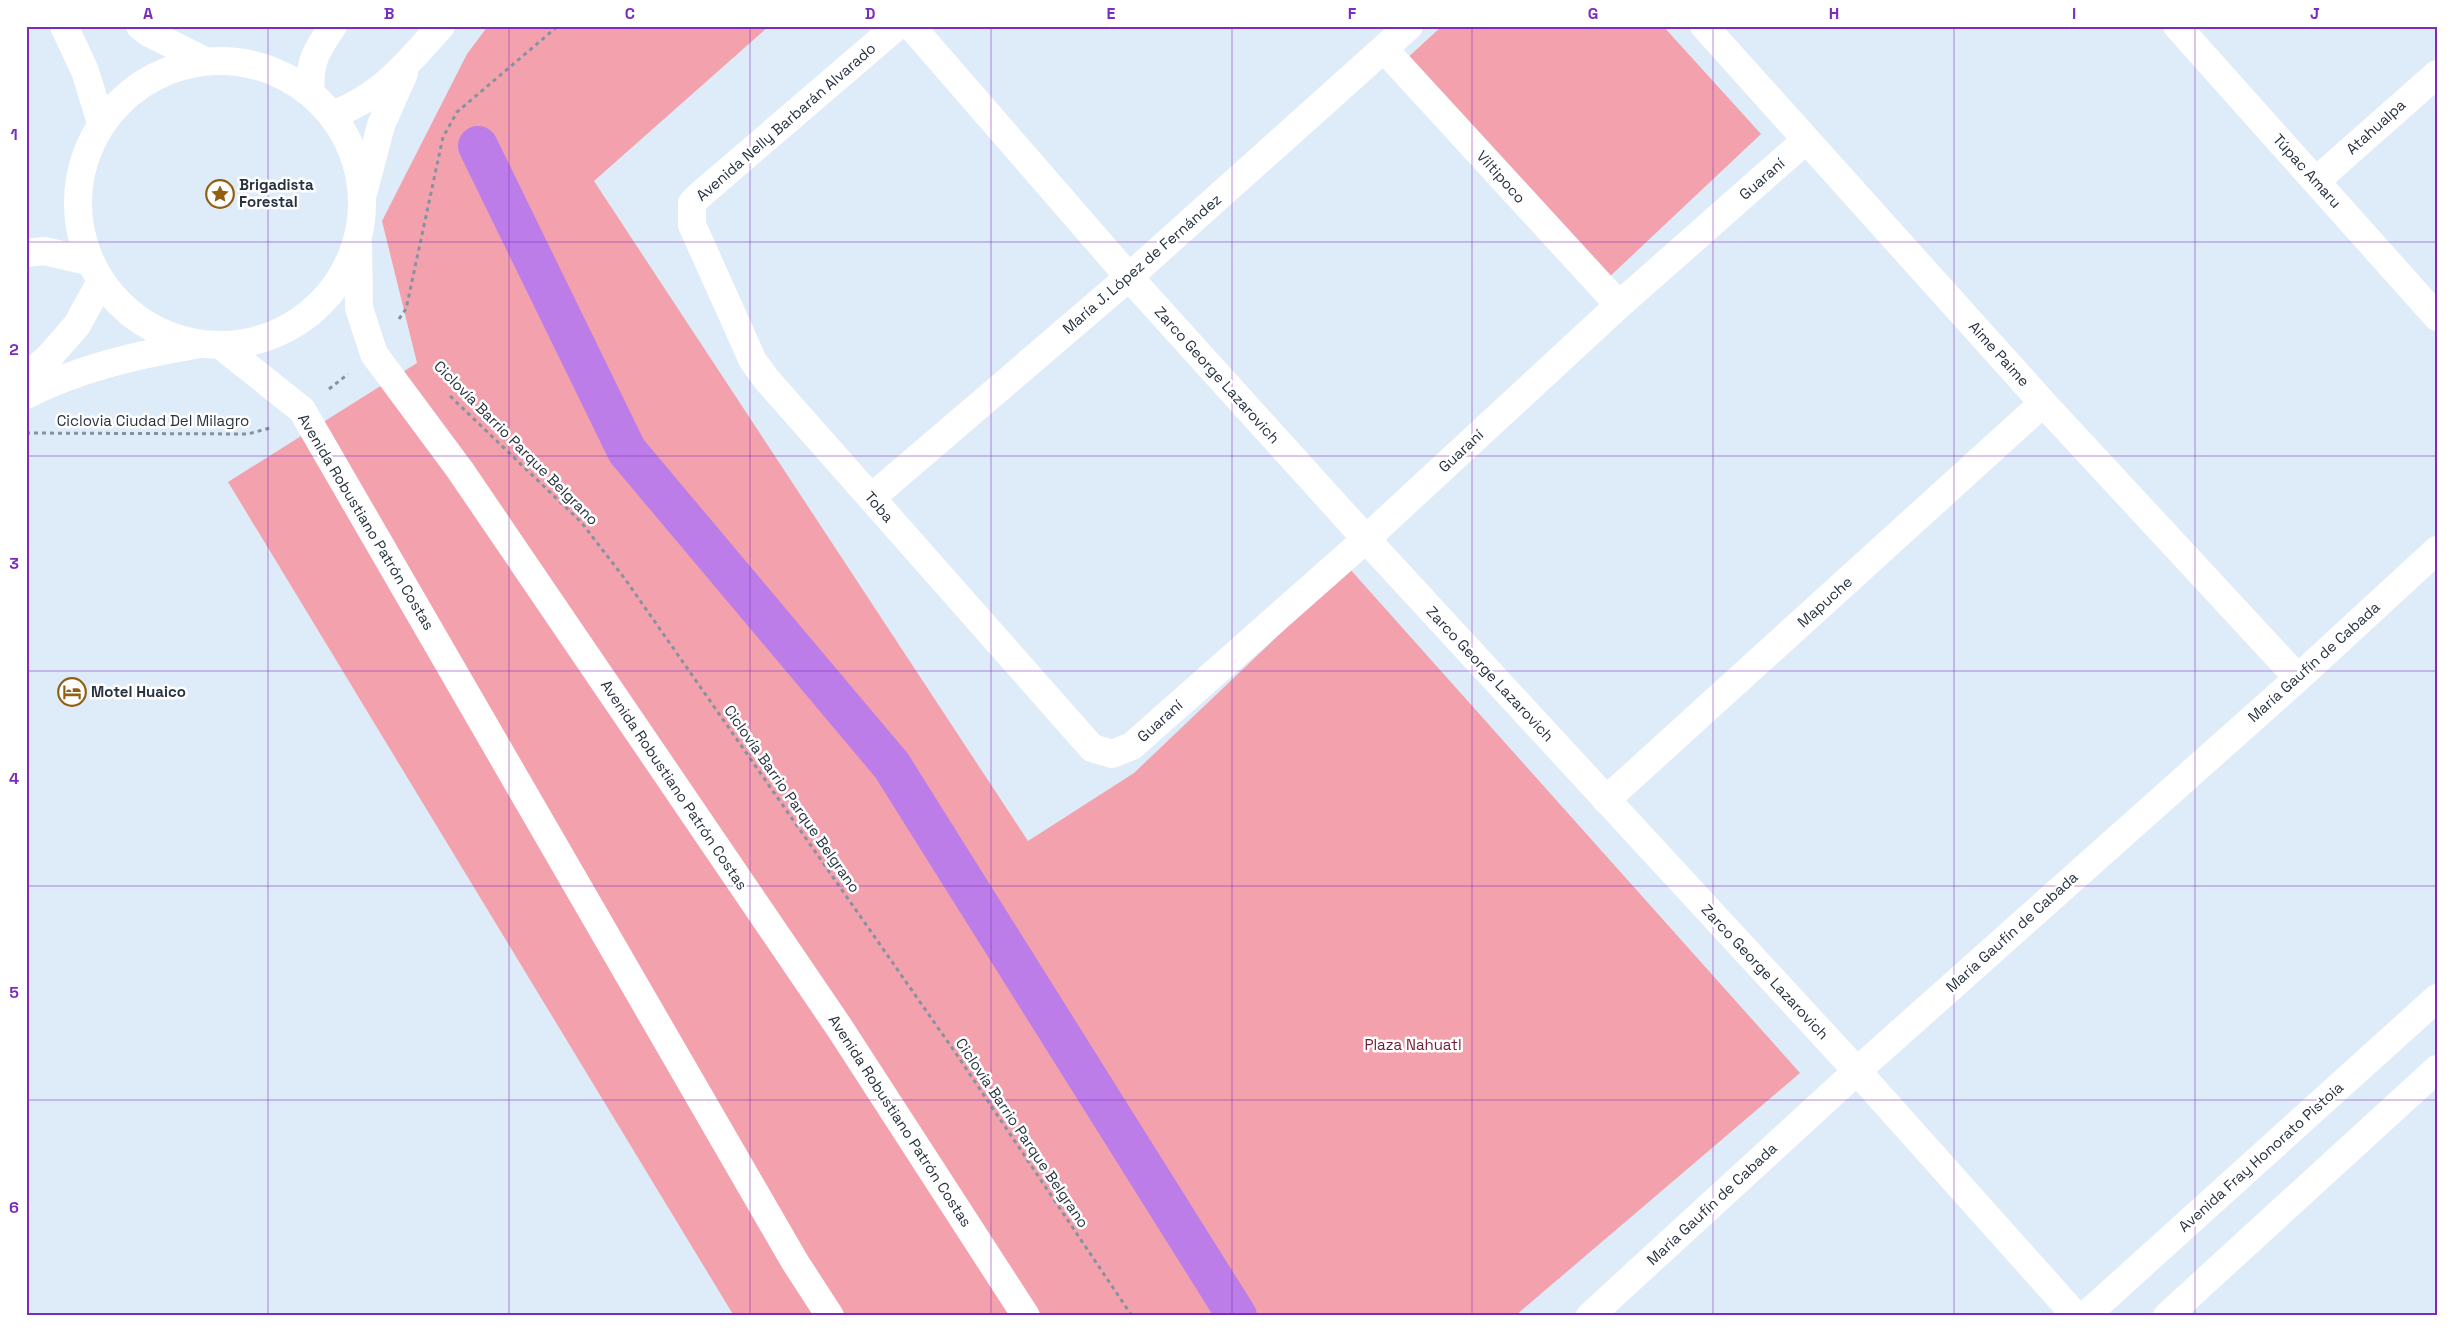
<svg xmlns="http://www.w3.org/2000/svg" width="2463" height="1342" font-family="'Space Grotesk',sans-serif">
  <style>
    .green { fill: #f3a2ad }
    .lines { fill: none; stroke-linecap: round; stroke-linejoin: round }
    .canal { stroke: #bd7de8; stroke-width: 40 }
    .path { stroke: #8692a0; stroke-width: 3; stroke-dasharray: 4 4; stroke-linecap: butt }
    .minor { stroke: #fff; stroke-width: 28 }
    .highway { stroke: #fff; stroke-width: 28 }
    .grid { fill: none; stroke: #7b2cbf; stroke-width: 1; stroke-opacity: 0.55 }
    .labels { text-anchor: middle; stroke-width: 5; stroke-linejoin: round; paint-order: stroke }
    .street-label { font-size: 15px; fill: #273341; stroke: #fff }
    .poi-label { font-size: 15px; font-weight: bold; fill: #273341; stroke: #fff; text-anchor: start }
    .park-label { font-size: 15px; fill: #6f1c31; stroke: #fff }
    .neatline { fill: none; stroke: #7b2cbf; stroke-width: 2 }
    .grid-label { font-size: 16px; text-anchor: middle; font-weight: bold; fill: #7b2cbf }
  </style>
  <rect width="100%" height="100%" fill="#deebf9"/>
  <path class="green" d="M488 26H769L594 181 1028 841 1134 773 1349 568 1800 1073 1515 1316H734L228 482 417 363 382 221 467 54Z
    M1442 26H1663L1761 134 1605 281 1404 61Z"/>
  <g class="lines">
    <path class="canal" d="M478 146 627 451 892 766 1237 1316"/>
    <path class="path" d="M399 319 406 309 443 137 457 112 558 26
      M329 389 348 374
      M450 396 581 522 625 579 957 1055 1132 1316
      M26 433 248 434 270 428"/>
    <path class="minor" d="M897 26 700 195 692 203V225L753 361 767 380 1092 748 1112 754 1132 746 1366 539 1619 305 1806 140
      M911 26 1129 277 1366 539 1857 1071 2076 1316
      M1704 26 2043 403 2298 678
      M2177 26 2437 317
      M1384 49 1619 305
      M332 115C381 97 407 64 441 26
      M2316 181 2437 74
      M363 194 381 125 404 73
      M26 377 49 357 77 325 100 283
      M26 395C80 368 136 355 195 345
      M871 498 1129 277 1409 26
      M1606 800 2043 403
      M1590 1316 1857 1071 2298 678 2437 550
      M2085 1316 2437 998
      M2167 1316 2437 1069"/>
    <path class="highway" d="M64 26 85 71 101 123
      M140 26 149 33 205 61
      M78 203a142 142 0 1 1 284 0a142 142 0 1 1-284 0Z
      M311 94C308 63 316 51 333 26
      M358 244 359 308 374 354 460 470 839 1027 1026 1316
      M26 253 44 251 88 261
      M223 347 302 410 795 1262 830 1316"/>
  </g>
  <path class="grid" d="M268 26V1316M509 26V1316M750 26V1316M991 26V1316M1232 26V1316M1472 26V1316M1713 26V1316M1954 26V1316M2195 26V1316M26 242H2437M26 456H2437M26 671H2437M26 886H2437M26 1100H2437"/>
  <defs>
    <symbol id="sight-ring" viewBox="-11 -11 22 22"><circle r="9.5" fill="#fff" stroke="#925f11" stroke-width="1.5"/><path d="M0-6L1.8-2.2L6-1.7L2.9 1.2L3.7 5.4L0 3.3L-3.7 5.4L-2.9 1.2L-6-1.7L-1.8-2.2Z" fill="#925f11"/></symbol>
    <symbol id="hotel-ring" viewBox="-11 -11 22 22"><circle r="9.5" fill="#fff" stroke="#925f11" stroke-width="1.5"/><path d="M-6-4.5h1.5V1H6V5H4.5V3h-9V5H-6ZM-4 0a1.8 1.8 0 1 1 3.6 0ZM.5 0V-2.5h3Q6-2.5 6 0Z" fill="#925f11"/></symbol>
  </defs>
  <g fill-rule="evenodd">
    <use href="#sight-ring" x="204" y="178" width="32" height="32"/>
    <use href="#hotel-ring" x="56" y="676" width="32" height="32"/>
  </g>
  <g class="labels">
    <g class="street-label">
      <text transform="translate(786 122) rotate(-41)" y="5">Avenida Nelly Barbarán Alvarado</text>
      <text transform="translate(2376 127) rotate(-42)" y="5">Atahualpa</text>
      <text transform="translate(2307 171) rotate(48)" y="5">Túpac Amaru</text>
      <text transform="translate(1501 177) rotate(48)" y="5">Viltipoco</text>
      <text transform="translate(1762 179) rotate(-41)" y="5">Guaraní</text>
      <text transform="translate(1142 264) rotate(-41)" y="5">María J. López de Fernández</text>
      <text transform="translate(1999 354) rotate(48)" y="5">Aime Paime</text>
      <text transform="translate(1217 375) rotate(48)" y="5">Zarco George Lazarovich</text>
      <text x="153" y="426">Ciclovia Ciudad Del Milagro</text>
      <text transform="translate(516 443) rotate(45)" y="5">Ciclovía Barrio Parque Belgrano</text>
      <text transform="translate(1461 451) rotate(-43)" y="5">Guaraní</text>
      <text transform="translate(879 507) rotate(49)" y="5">Toba</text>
      <text transform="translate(366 522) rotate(59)" y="5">Avenida Robustiano Patrón Costas</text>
      <text transform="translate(1825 602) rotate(-42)" y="5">Mapuche</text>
      <text transform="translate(2314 662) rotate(-42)" y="5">María Gaufín de Cabada</text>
      <text transform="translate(1490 674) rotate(47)" y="5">Zarco George Lazarovich</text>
      <text transform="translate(1160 721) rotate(-42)" y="5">Guaraní</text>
      <text transform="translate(674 785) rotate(56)" y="5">Avenida Robustiano Patrón Costas</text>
      <text transform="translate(792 799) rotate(55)" y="5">Ciclovía Barrio Parque Belgrano</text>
      <text transform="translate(2012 932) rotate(-42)" y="5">María Gaufín de Cabada</text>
      <text transform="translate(1765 972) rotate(47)" y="5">Zarco George Lazarovich</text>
      <text transform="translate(900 1121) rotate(57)" y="5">Avenida Robustiano Patrón Costas</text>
      <text transform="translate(1022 1133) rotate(56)" y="5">Ciclovía Barrio Parque Belgrano</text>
      <text transform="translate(2261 1157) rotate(-42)" y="5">Avenida Fray Honorato Pistoia</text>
      <text transform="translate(1712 1204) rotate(-43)" y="5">María Gaufín de Cabada</text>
    </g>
    <g class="poi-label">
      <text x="239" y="190">Brigadista<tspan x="239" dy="17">Forestal</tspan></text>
      <text x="91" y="697">Motel Huaico</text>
    </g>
    <g class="park-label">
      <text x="1413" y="1050">Plaza Nahuatl</text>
    </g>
  </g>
  <rect width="2463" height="1342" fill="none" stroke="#ffffff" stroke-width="55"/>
  <rect x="28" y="28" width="2408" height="1286" class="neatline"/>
  <g class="grid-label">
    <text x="148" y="19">A</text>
    <text x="389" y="19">B</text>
    <text x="630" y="19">C</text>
    <text x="870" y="19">D</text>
    <text x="1111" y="19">E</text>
    <text x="1352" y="19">F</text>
    <text x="1593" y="19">G</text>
    <text x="1834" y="19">H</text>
    <text x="2074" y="19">I</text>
    <text x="2315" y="19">J</text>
    <text x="14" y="140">1</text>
    <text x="14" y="355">2</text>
    <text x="14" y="569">3</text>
    <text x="14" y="784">4</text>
    <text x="14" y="998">5</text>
    <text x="14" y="1213">6</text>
  </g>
</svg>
